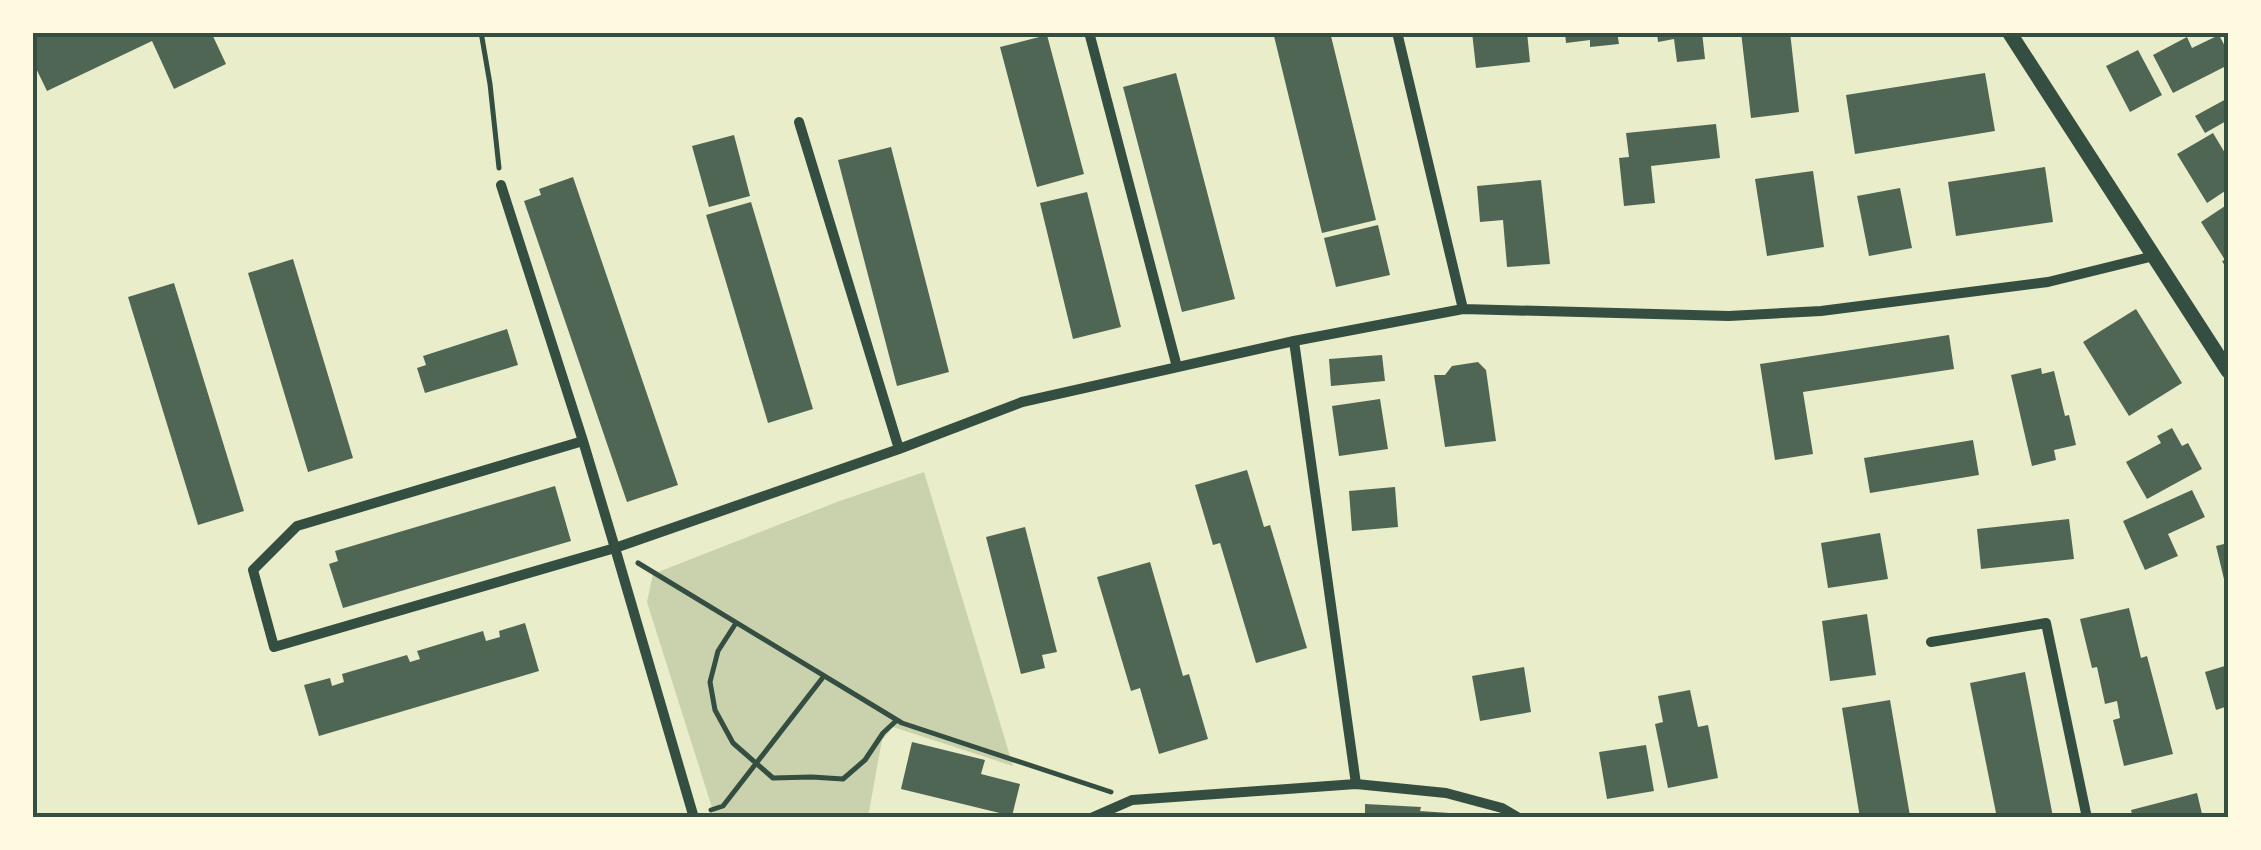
<svg xmlns="http://www.w3.org/2000/svg" width="2261" height="850" font-family="Mulish,sans-serif">
  <style>
    .green { fill: #cad2ad }
    .building { fill: #4f6655 }
    .lines { fill: none; stroke-linecap: round; stroke-linejoin: round }
    .path { stroke: #344e41; stroke-width: 5 }
    .minor { stroke: #344e41; stroke-width: 10 }
    .tertiary { stroke: #344e41; stroke-width: 15 }
    .neatline { fill: none; stroke: #344e41; stroke-width: 4 }
  </style>
  <rect width="100%" height="100%" fill="#e9edc9"/>
  <path class="green" d="M924 472 1013 766 893 727 882 740 868 817H715L647 602 653 574 837 502Z"/>
  <path class="building" d="M32 32H211L226 64 174 89 152 41 47 91 32 60Z
    M1273 32H1330L1376 220 1322 233Z
    M1472 32H1527L1530 62 1476 68Z
    M1565 32H1617L1619 44 1590 47V40L1566 43Z
    M1657 32H1702L1705 59 1677 62 1674 39 1658 42Z
    M1741 32H1790L1799 112 1751 118Z
    M1047 35 1084 174 1037 187 1000 47Z
    M2219 35 2228 52V65L2173 93 2153 55 2187 37 2192 48Z
    M2138 50 2162 95 2130 112 2106 66Z
    M1176 73 1235 299 1182 312 1123 87Z
    M1985 73 1995 131 1855 154 1846 95Z
    M2228 98V120L2205 133 2195 116Z
    M1716 124 1720 158 1651 166 1655 203 1624 206 1619 158 1629 157 1626 133Z
    M2213 133 2228 158V189L2207 203 2177 154Z
    M734 135 750 196 709 207 692 146Z
    M891 147 949 372 897 386 838 160Z
    M2045 167 2053 222 1956 236 1948 182Z
    M1813 171 1824 247 1767 256 1755 179Z
    M573 177 678 485 627 502 524 201 541 195 539 189Z
    M1541 180 1550 264 1507 267 1503 220 1480 222 1477 186Z
    M1900 188 1912 248 1869 256 1857 196Z
    M1087 192 1121 327 1073 339 1040 203Z
    M751 202 813 409 768 423 706 215Z
    M2228 204V271L2222 261 2225 260 2201 222Z
    M1378 225 1390 275 1336 287 1324 238Z
    M293 259 353 458 308 472 248 273Z
    M174 283 244 511 198 525 128 297Z
    M2136 309 2182 383 2129 416 2083 342Z
    M507 329 518 365 425 393 417 368 426 365 423 356Z
    M1949 335 1954 369 1803 392 1813 454 1775 460 1760 364Z
    M1382 355 1385 381 1331 386 1329 359Z
    M1478 362 1486 370 1496 441 1445 447 1434 375H1445L1452 366Z
    M2041 368 2042 374 2054 371 2065 416 2069 415 2076 445 2054 450 2056 460 2032 466 2011 375Z
    M1380 399 1388 449 1339 456 1332 406Z
    M2172 428 2182 446 2188 443 2202 469 2147 499 2126 462 2161 443 2157 436Z
    M1973 440 1979 475 1870 493 1864 458Z
    M1247 470 1264 527 1270 525 1307 648 1256 663 1220 543 1213 545 1195 485Z
    M555 486 571 541 343 608 329 564 338 561 335 551Z
    M1395 487 1398 527 1352 531 1349 491Z
    M2192 490 2205 517 2168 534 2178 556 2145 570 2123 521Z
    M2069 519 2074 559 1981 569 1977 529Z
    M1025 527 1057 652 1042 655 1045 668 1021 674 986 537Z
    M1880 533 1888 579 1828 588 1821 543Z
    M2228 543V578L2224 579 2216 546Z
    M1150 562 1183 676 1189 674 1208 739 1159 754 1140 688 1131 691 1097 577Z
    M2129 608 2141 658 2147 656 2173 754 2124 766 2113 720 2120 718 2117 701 2105 704 2097 667 2092 668 2080 619Z
    M1867 614 1876 675 1830 681 1822 621Z
    M525 623 539 671 319 736 304 685 330 678 332 686 344 682 342 674 407 655 410 662 420 659 417 651 483 631 486 641 500 637 499 631Z
    M2228 665V706L2216 710 2205 672Z
    M1524 667 1531 712 1480 721 1472 676Z
    M2025 672 2053 817 1997 818 1970 683Z
    M1690 690 1698 727 1708 725 1718 778 1668 788 1655 724 1663 722 1658 696Z
    M1890 700 1910 816 1860 818 1842 708Z
    M912 742 985 760 981 774 1020 784 1012 816 901 789Z
    M1646 745 1654 791 1607 799 1599 752Z
    M2197 793 2203 818H2133L2131 810Z
    M1365 804 1421 807 1420 811 1464 814V818H1365Z"/>
  <g class="lines">
    <path class="path" d="M481 32 490 84 499 168
      M638 563 902 723 1111 792
      M736 623 718 651 710 682 715 710 733 743 773 778 812 777 843 779 865 760 883 733 897 720
      M711 810 723 806 824 676"/>
    <path class="minor" d="M1089 32 1177 367
      M1397 32 1463 309
      M799 122 899 449
      M501 185 583 441
      M1294 341 1356 784
      M583 441 615 548 274 647 253 570 297 526Z
      M1931 642 2046 623 2087 818
      M694 818 615 548 899 449 1022 402 1294 341 1463 309 1729 316 1821 311 2048 282 2154 256
      M1091 818 1132 800 1356 784 1446 793 1502 808 1519 818"/>
    <path class="tertiary" d="M2009 32 2228 371"/>
  </g>
  <rect width="2261" height="850" fill="none" stroke="#fefae0" stroke-width="70"/>
  <rect x="35" y="35" width="2191" height="780" class="neatline"/>
</svg>
